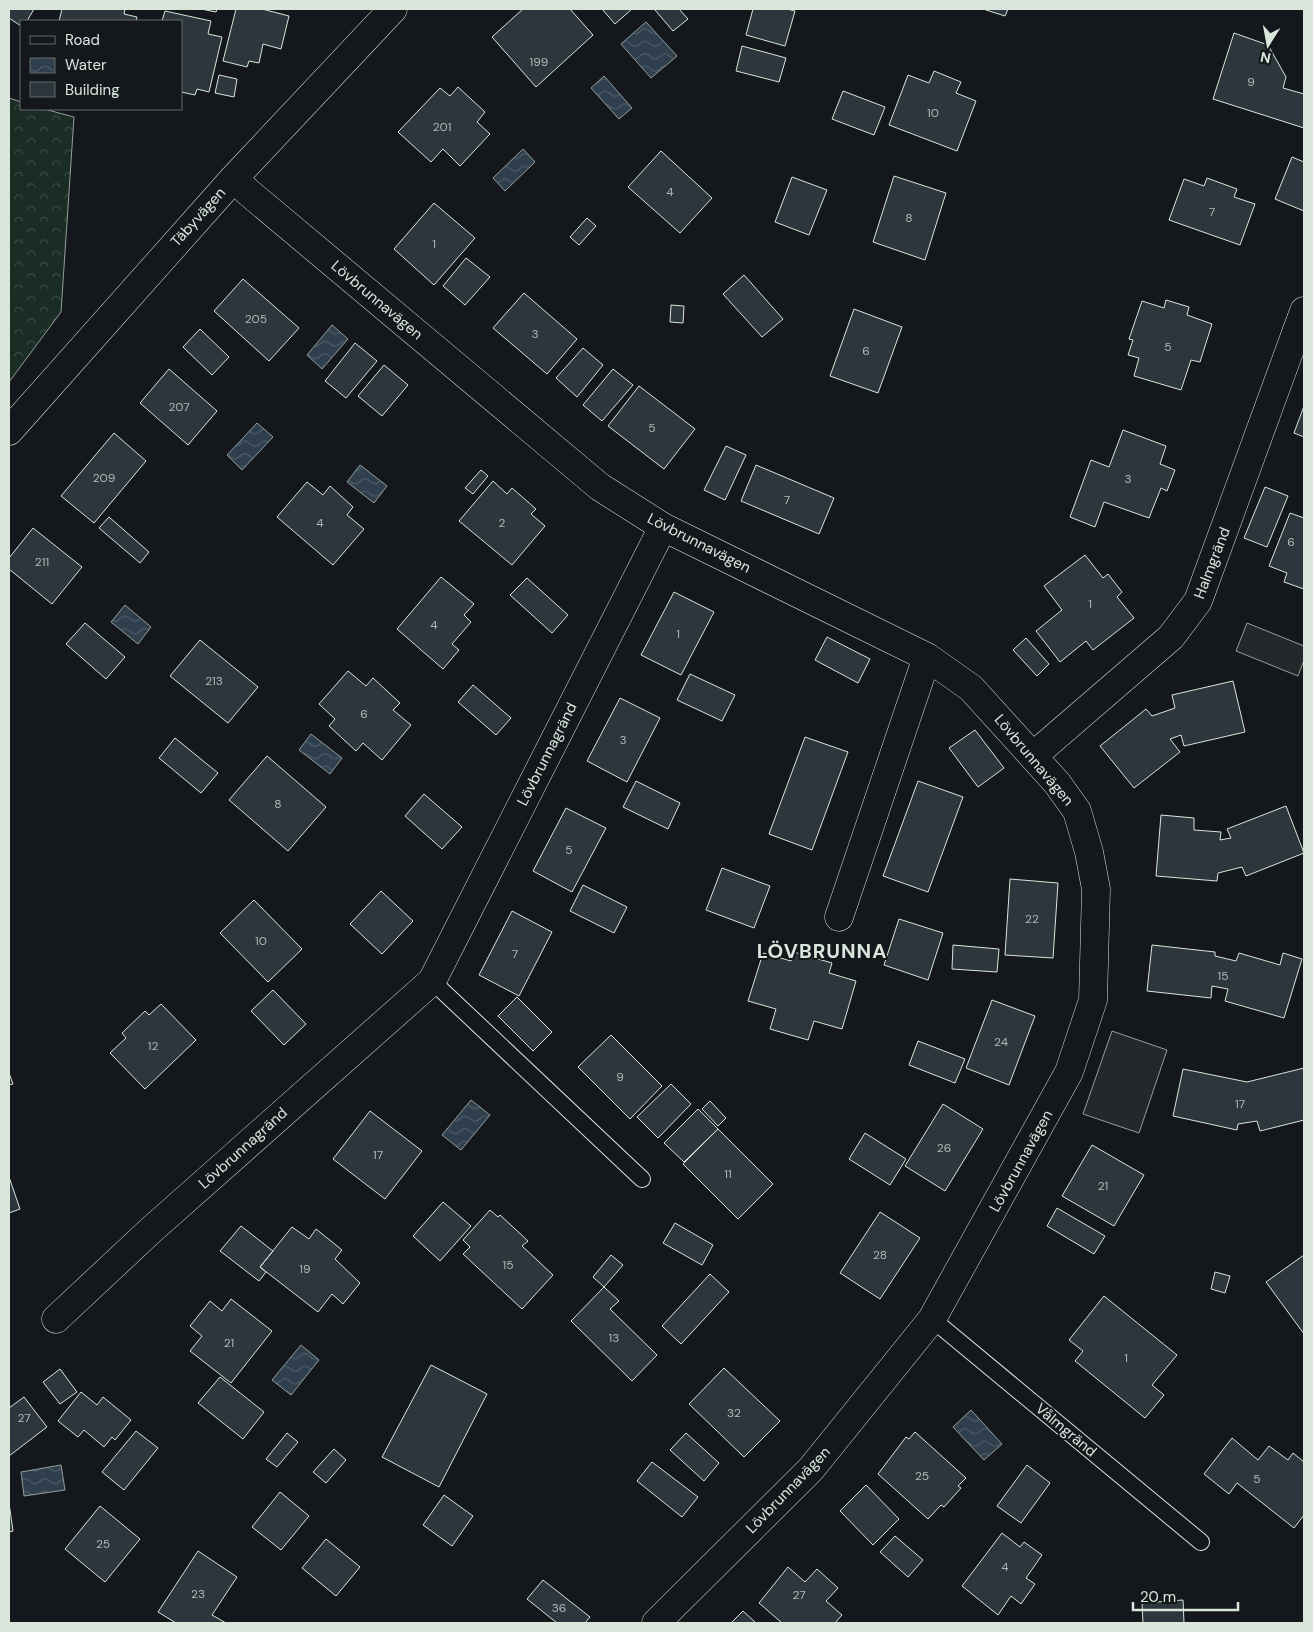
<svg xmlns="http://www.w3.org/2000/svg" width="1313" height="1632" font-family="'DM Sans',sans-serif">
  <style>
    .forest { fill: url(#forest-crowns); stroke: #939e99 }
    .parking { fill: #24282b; stroke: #939e99 }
    .water { fill: url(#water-waves); stroke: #939e99 }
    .building { fill: #2c363c; stroke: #d8e6dc }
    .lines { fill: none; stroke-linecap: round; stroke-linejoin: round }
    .service-casing { stroke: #d8e6dc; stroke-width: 18 }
    .minor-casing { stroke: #d8e6dc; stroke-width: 29 }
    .service { stroke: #14181c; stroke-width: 16 }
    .minor { stroke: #14181c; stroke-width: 28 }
    .labels { text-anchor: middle; stroke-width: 4; stroke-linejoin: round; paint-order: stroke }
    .number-label { font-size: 12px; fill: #adbab4 }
    .street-label { font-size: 15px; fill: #d8e6dc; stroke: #14181c }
    .district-label { font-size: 20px; font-weight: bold; letter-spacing: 1px; fill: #d8e6dc; stroke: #14181c }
  </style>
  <defs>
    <pattern id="forest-crowns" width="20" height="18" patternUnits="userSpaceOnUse" patternTransform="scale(1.25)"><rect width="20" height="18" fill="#1a2d24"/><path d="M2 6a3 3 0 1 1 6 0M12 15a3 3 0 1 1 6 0" fill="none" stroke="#3b4b43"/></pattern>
    <pattern id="water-waves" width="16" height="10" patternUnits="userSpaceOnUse" patternTransform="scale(1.25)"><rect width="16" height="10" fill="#2f3f4d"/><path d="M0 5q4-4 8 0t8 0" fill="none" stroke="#4c5b66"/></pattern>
  </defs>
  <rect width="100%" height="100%" fill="#14181c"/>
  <path class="forest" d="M9 98 21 102V109H44L74 117 61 312 9 382Z"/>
  <path class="parking" d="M1247 623 1304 646V660L1298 676 1236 651Z
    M1112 1031 1167 1050 1139 1133 1083 1114Z"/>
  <path class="water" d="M646 22 677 56 651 78 621 44Z
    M604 76 632 108 619 119 591 88Z
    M523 149 535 162 505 191 493 178Z
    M332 325 348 339 322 369 307 355Z
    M257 423 273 437 242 470 227 455Z
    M360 465 387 486 374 503 347 482Z
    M125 605 151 627 138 644 111 622Z
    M311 734 342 758 330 774 299 750Z
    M471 1100 490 1115 461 1150 442 1135Z
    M301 1345 319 1360 291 1395 272 1380Z
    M971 1410 1002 1444 984 1460 953 1427Z
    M61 1465 65 1490 24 1496 21 1472Z"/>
  <path class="building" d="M9 9H34L27 21H21V26L9 18Z
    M62 9H125L124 14 137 17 136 21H59Z
    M201 9H217L216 12Z
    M236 9H262L289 16 281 49 263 44 259 63 249 61 247 67 223 61Z
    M523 9H570L593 35 536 87 492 37Z
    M602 9H632L615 24Z
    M657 9H679L688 19 673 31 655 10Z
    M753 9H787L795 11 785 46 746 35Z
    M983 9H1008L1005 16Z
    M165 11 211 21 208 34 222 37 209 92 197 89 195 95 181 92V21H162Z
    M1234 33 1268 45 1286 77 1283 88 1304 94V128L1213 99Z
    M742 46 786 58 779 82 736 71Z
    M934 71 961 82 956 93 976 101 957 151 889 125 908 75 929 83Z
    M219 75 237 79 234 97 215 93Z
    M458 87 485 112 477 122 490 134 460 166 443 149 431 162 398 132 440 88 450 96Z
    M843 91 885 107 874 135 832 119Z
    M661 151 712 198 680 233 628 187Z
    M1292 157 1304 162V211L1275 199Z
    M894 176 946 193 925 260 873 242Z
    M792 177 827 190 809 235 775 222Z
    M1207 178 1237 189 1234 197 1255 204 1240 245 1169 220 1184 179 1204 186Z
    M434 203 475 238 434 285 394 249Z
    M587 218 596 226 579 245 570 237Z
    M466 258 490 277 465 305 443 286Z
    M744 275 783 319 762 337 723 294Z
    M243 279 299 328 269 361 214 311Z
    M524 293 577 339 547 374 493 328Z
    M1166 300 1189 307 1187 315 1212 324 1200 362 1191 360 1181 390 1134 376 1139 358 1128 355 1133 340 1129 339 1142 301 1164 308Z
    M671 305 684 306 683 323 670 322Z
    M854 309 902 327 878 393 830 376Z
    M200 329 229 357 212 375 183 347Z
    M355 343 377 361 346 398 325 381Z
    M583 348 603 365 577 397 556 378Z
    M384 365 408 385 382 416 358 396Z
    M169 369 217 411 188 445 140 403Z
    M613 369 633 385 602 421 583 405Z
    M639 386 695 429 664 469 608 426Z
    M1304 406V437L1294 433Z
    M1123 430 1166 446 1160 464 1175 470 1167 491 1161 488 1149 518 1104 502 1095 527 1070 517 1091 460 1109 467Z
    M114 433 146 461 94 523 61 496Z
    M726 446 746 455 725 500 704 490Z
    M756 465 834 498 819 534 741 501Z
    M481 470 488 476 473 494 465 488Z
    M493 481 507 494 512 488 536 509 531 514 545 526 512 565 459 521Z
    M307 482 323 495 330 486 353 507 347 515 364 529 333 565 277 517Z
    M1265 487 1288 496 1267 547 1244 538Z
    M1290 513 1304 518V589L1284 582 1287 573 1269 566Z
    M109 517 149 552 140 563 99 528Z
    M33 528 82 567 52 604 9 569V558Z
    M1085 555 1103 578 1108 574 1122 592 1117 597 1134 618 1093 650 1086 641 1060 662 1036 631 1062 610 1044 586Z
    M441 577 474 604 464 615 471 622 452 644 459 650 443 669 397 629Z
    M527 578 568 615 552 633 510 595Z
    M674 592 714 612 681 675 641 655Z
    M85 623 125 657 106 679 66 644Z
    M827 637 870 659 858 683 815 660Z
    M1026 638 1049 664 1037 676 1013 650Z
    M200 640 258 687 228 723 170 676Z
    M348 671 366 686 373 678 400 703 393 710 411 725 382 760 363 743 356 751 329 726 335 719 319 704Z
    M690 674 735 695 722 721 677 700Z
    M1233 681 1245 732 1184 746 1181 735 1170 739 1180 752 1134 788 1100 746 1146 709 1152 716 1175 708 1172 695Z
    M473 685 511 718 496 735 458 702Z
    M620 698 660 718 627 782 587 761Z
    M975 730 1004 768 978 787 949 748Z
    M805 737 848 752 812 850 769 834Z
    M175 738 218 773 201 793 159 758Z
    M267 756 326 807 288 851 229 800Z
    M636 781 680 803 668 829 623 807Z
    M918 781 963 797 928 892 883 876Z
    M424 794 462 827 442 849 405 816Z
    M1286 806 1304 853 1246 876 1242 867 1218 873 1217 881 1156 876 1161 815 1194 818V830L1221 832 1220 840 1231 838 1227 829Z
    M566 808 606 828 572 892 533 871Z
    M722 868 770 886 754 928 706 910Z
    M1010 879 1058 883 1053 958 1005 955Z
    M583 885 627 907 614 933 570 911Z
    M381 891 413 921 382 954 350 924Z
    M254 900 302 949 268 982 220 933Z
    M512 911 552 932 519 996 479 975Z
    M899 919 943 933 928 980 884 965Z
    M953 945 999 949 997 972 952 969Z
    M1152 945 1215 952V956L1236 961 1239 953 1280 965 1283 953 1302 959 1284 1018 1225 1001 1228 989 1212 986 1211 998 1147 991Z
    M794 952 832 963 829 973 856 981 842 1029 814 1021 808 1040 770 1029 776 1009 748 1001 763 953 791 961Z
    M273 990 306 1024 284 1045 251 1011Z
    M517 997 552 1032 533 1051 498 1016Z
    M992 1000 1035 1016 1009 1085 966 1068Z
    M161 1004 196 1040 145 1089 110 1053 126 1038 122 1033 145 1011 149 1015Z
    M611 1035 662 1086 630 1119 578 1067Z
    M918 1041 965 1059 955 1083 909 1065Z
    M1304 1068V1120L1260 1131 1257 1121 1238 1124 1237 1130 1173 1116 1183 1069 1247 1082Z
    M9 1073 13 1084 9 1085Z
    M671 1084 691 1104 658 1138 637 1117Z
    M710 1101 726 1118 718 1126 702 1109Z
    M943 1104 983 1129 945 1191 905 1166Z
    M698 1109 718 1129 684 1162 664 1143Z
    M370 1111 422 1151 385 1199 333 1159Z
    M718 1129 773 1184 738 1219 683 1164Z
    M865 1133 906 1159 890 1185 849 1159Z
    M1092 1145 1144 1175 1114 1226 1062 1196Z
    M9 1177 20 1209 9 1213Z
    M443 1202 471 1226 440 1261 413 1236Z
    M1057 1208 1105 1236 1094 1254 1047 1226Z
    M490 1210 498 1217 500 1215 528 1241 522 1246 553 1275 522 1309 463 1254 470 1247 463 1240Z
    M880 1212 920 1238 880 1299 840 1273Z
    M675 1223 713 1245 702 1265 663 1243Z
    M241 1226 273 1251 260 1267 266 1272 259 1281 220 1251Z
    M292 1227 309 1239 316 1229 342 1250 335 1259 360 1283 343 1304 332 1294 318 1312 260 1267Z
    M611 1255 623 1265 604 1287 593 1277Z
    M1304 1255V1334L1266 1282Z
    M1215 1272 1230 1276 1225 1293 1211 1289Z
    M710 1274 729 1292 681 1344 662 1326Z
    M604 1287 619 1301 610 1309 657 1355 632 1381 571 1321Z
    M1104 1296 1177 1355 1152 1385 1164 1395 1145 1418 1075 1361 1083 1351 1069 1340Z
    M231 1299 272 1331 231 1383 190 1351 202 1336 190 1326 210 1301 222 1311Z
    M431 1365 487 1394 439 1487 382 1457Z
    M724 1368 780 1421 744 1457 689 1404Z
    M60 1369 77 1392 60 1404 43 1382Z
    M220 1377 264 1412 243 1439 198 1403Z
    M81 1392 97 1405 103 1397 131 1420 115 1440 112 1437 104 1447 84 1430 78 1437 58 1421Z
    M24 1397 47 1427 9 1456V1408Z
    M136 1431 158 1448 124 1490 102 1472Z
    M915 1432 966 1478 958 1486 961 1488 944 1507 941 1505 928 1519 878 1474 906 1437 909 1439Z
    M287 1433 298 1442 277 1467 266 1459Z
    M686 1433 719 1463 704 1481 670 1450Z
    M1232 1438 1258 1460 1269 1446 1288 1460 1293 1453 1304 1462V1515L1294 1528 1237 1483 1229 1494 1204 1474Z
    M334 1449 346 1460 326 1483 313 1472Z
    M652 1462 698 1497 682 1517 637 1481Z
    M1027 1465 1050 1483 1021 1523 997 1506Z
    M866 1485 899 1519 873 1545 840 1511Z
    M280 1492 309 1516 281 1550 252 1527Z
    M444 1495 473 1516 452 1546 423 1525Z
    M9 1503 13 1531 9 1532Z
    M100 1506 140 1539 105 1582 65 1549Z
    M1002 1533 1020 1547 1024 1542 1042 1555 1026 1578 1035 1584 1021 1604 1011 1596 998 1615 962 1586Z
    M895 1536 923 1560 908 1577 880 1552Z
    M326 1539 360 1567 336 1596 302 1568Z
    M198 1551 237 1577 212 1615 226 1623H176L158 1612Z
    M788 1567 805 1582 817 1569 838 1588 826 1601 842 1615 835 1623H782L759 1603Z
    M543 1580 590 1617 585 1623H557L527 1599Z
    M1183 1600 1184 1623H1143L1142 1603Z
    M743 1611 756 1623H731Z"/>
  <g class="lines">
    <defs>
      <path id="service" d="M432 981 642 1179
        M932 1319 1201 1542"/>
      <path id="minor" d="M234 178 248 192 600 487 663 527 927 657 971 688 1057 783 1077 811 1089 852 1096 889 1093 1000 1069 1072 932 1319 811 1469 656 1623
        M9 431 234 178 393 9
        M1033 756 1171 637 1198 601 1304 311
        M839 917 927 657
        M56 1319 150 1231 432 981 663 527"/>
    </defs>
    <use href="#service" class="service-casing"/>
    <use href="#minor" class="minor-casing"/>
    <use href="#service" class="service"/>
    <use href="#minor" class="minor"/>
  </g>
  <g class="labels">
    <g class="number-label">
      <text x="539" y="66">199</text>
      <text x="1251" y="86">9</text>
      <text x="933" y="117">10</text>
      <text x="442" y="131">201</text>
      <text x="670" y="196">4</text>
      <text x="1212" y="216">7</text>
      <text x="909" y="222">8</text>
      <text x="434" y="248">1</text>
      <text x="256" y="323">205</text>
      <text x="535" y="338">3</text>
      <text x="1168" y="351">5</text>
      <text x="866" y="355">6</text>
      <text x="179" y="411">207</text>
      <text x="652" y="432">5</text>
      <text x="104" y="482">209</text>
      <text x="1128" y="483">3</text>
      <text x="787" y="504">7</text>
      <text x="320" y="527">4</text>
      <text x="502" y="527">2</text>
      <text x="1291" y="546">6</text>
      <text x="42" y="566">211</text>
      <text x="1090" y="608">1</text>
      <text x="434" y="629">4</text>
      <text x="678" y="638">1</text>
      <text x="214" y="685">213</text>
      <text x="364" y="718">6</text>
      <text x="623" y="744">3</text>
      <text x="278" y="808">8</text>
      <text x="569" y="854">5</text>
      <text x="1032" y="923">22</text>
      <text x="261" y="945">10</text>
      <text x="515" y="958">7</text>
      <text x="1223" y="980">15</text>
      <text x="1001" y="1046">24</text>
      <text x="153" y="1050">12</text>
      <text x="620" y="1081">9</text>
      <text x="1240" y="1108">17</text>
      <text x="944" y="1152">26</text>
      <text x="378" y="1159">17</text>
      <text x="728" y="1178">11</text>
      <text x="1103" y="1190">21</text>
      <text x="880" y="1259">28</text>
      <text x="508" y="1269">15</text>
      <text x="305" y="1273">19</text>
      <text x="614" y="1342">13</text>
      <text x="229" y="1347">21</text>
      <text x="1126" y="1362">1</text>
      <text x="734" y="1417">32</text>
      <text x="24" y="1422">27</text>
      <text x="922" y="1480">25</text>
      <text x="1257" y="1483">5</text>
      <text x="103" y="1548">25</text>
      <text x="1005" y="1571">4</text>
      <text x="198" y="1598">23</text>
      <text x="799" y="1599">27</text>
      <text x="559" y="1612">36</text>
    </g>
    <g class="street-label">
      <text transform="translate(198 217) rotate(-48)" y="5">Täbyvägen</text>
      <text transform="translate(377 300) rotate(40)" y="5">Lövbrunnavägen</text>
      <text transform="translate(699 543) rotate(27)" y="5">Lövbrunnavägen</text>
      <text transform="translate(1212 563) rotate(-69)" y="5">Halmgränd</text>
      <text transform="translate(547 754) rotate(-63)" y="5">Lövbrunnagränd</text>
      <text transform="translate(1034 760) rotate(50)" y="5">Lövbrunnavägen</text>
      <text transform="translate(243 1148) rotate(-42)" y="5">Lövbrunnagränd</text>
      <text transform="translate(1021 1161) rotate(-61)" y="5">Lövbrunnavägen</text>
      <text transform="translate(1066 1430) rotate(40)" y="5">Vålmgränd</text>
      <text transform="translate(788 1490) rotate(-46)" y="5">Lövbrunnavägen</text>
    </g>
    <g class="district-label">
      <text x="822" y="958">LÖVBRUNNA</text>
    </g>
  </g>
  <rect width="1313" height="1632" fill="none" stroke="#d8e6dc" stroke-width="20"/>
  <rect x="20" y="20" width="162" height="90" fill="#14181c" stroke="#626a69"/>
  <rect x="30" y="36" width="25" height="8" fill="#14181c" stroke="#626a69"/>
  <text x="65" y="45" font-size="15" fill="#d8e6dc">Road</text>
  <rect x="30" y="58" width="25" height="15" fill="url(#water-waves)" stroke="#626a69"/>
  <text x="65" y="70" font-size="15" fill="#d8e6dc">Water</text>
  <rect x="30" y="82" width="25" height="15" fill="#2c363c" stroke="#626a69"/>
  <text x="65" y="95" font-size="15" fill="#d8e6dc">Building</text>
  <g transform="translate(1268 45) rotate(191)" stroke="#14181c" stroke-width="4" paint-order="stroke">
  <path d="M0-4L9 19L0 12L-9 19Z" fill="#d8e6dc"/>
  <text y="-8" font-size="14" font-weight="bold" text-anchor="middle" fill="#d8e6dc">N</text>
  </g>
  <path d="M1133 1602v8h105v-8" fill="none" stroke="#d8e6dc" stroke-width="2.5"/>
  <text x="1140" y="1602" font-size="15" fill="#d8e6dc" stroke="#14181c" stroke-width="4" paint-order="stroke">20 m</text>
</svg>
